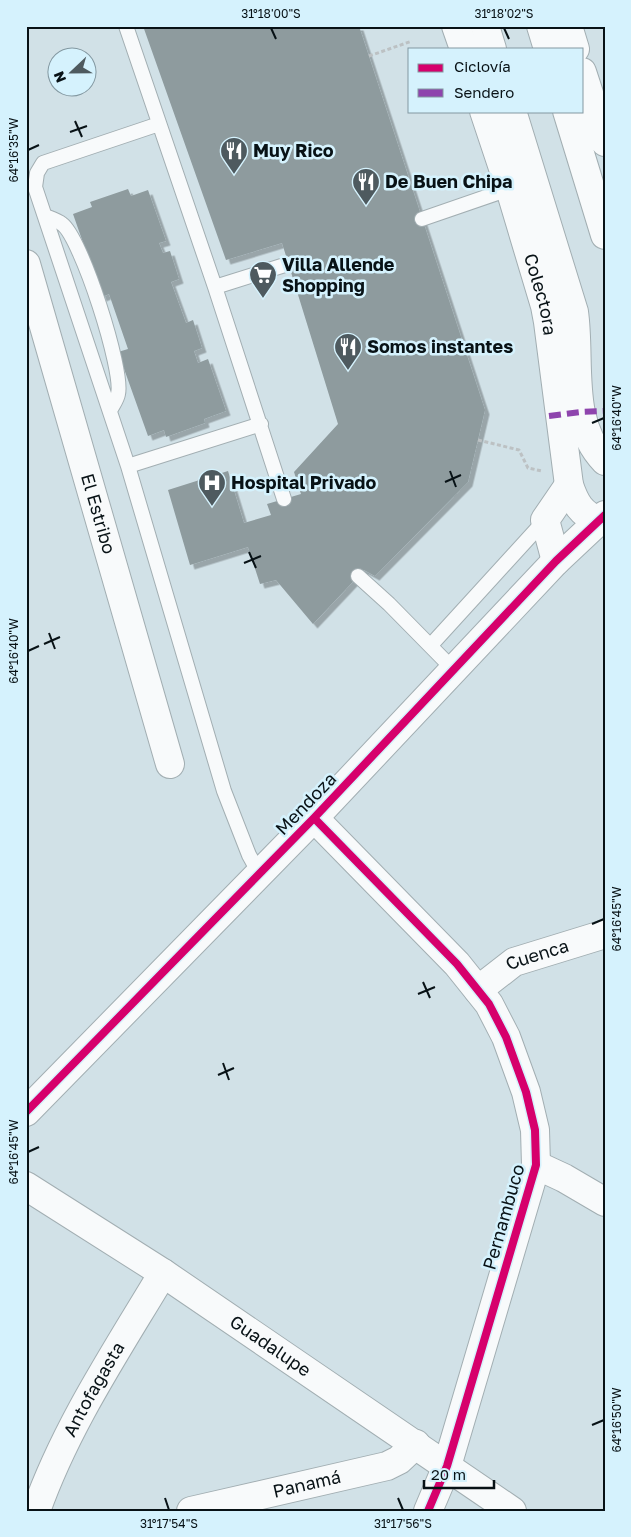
<svg xmlns="http://www.w3.org/2000/svg" width="631" height="1537" font-family="'Golos Text',sans-serif">
  <style>
    .building { fill: #8e9b9e; filter: url(#shadow) }
    .lines { fill: none; stroke-linecap: round; stroke-linejoin: round }
    .service-casing { stroke: #a2aeb2; stroke-width: 16 }
    .minor-casing { stroke: #a2aeb2; stroke-width: 30 }
    .tertiary-casing { stroke: #a2aeb2; stroke-width: 30 }
    .secondary-casing { stroke: #a2aeb2; stroke-width: 30 }
    .path { stroke: #bcc1c3; stroke-width: 3; stroke-dasharray: 4 2.5; stroke-linecap: butt }
    .service { stroke: #f8fafb; stroke-width: 14 }
    .minor { stroke: #f8fafb; stroke-width: 28 }
    .tertiary { stroke: #f8fafb; stroke-width: 28 }
    .secondary { stroke: #f8fafb; stroke-width: 28 }
    .quiet { stroke: #8e44ad; stroke-width: 6; stroke-dasharray: 12 6; stroke-linecap: butt }
    .cycleway-casing { stroke: #d5f2fd; stroke-width: 11 }
    .cycleway { stroke: #d6006c; stroke-width: 8 }
    .ticks { fill: none; stroke: #081216; stroke-width: 2 }
    .labels { text-anchor: middle; stroke-width: 5; stroke-linejoin: round; paint-order: stroke }
    .poi-label { font-size: 18px; font-weight: bold; fill: #081216; stroke: #d5f2fd; text-anchor: start }
    .street-label { font-size: 18px; fill: #081216; stroke: #d5f2fd }
    .neatline { fill: none; stroke: #081216; stroke-width: 2 }
    .ticks-label { font-size: 12px; text-anchor: middle; fill: #081216 }
  </style>
  <defs>
    <filter id="shadow"><feDropShadow dx="4.5" dy="4.5" stdDeviation="0" flood-color="#0004"/></filter>
  </defs>
  <rect width="100%" height="100%" fill="#d1e1e7"/>
  <path class="building" d="M143 26H359L485 410 468 482 375 576 364 570 313 624 276 580 260 584 248 547 190 565 168 490 228 471 244 523 271 515 267 504 301 494 294 472 338 424 282 243 226 260Z
    M128 189 131 196 148 190 166 241 159 243 163 253 170 251 179 279 171 282 186 323 193 320 202 348 194 351 198 363 208 359 226 411 204 419 205 423 166 437 164 430 148 436 118 352 128 349 109 294 102 297 73 214 92 207 90 202Z"/>
  <g class="lines">
    <defs>
      <path id="service" d="M126 26 215 287 284 499
        M159 124 43 163 37 173 35 187 128 466 224 791 249 855 259 873
        M45 216C50 218 57 220 62 224 81 237 124 371 118 394 117 400 112 406 110 411
        M422 219 515 187
        M215 287 288 264
        M128 466 261 424
        M358 576 389 604 454 670
        M431 645 545 520"/>
      <g id="minor">
        <path id="s1" d="M26 264 170 764"/>
        <path d="M314 818 457 964 489 1004 506 1037 526 1092 535 1130 536 1165 447 1466 428 1511"/>
        <path id="s2" d="M478 990 514 962 605 934"/>
        <path d="M536 1165 564 1178 605 1202"/>
        <path id="s3" d="M26 1186 163 1273 512 1511"/>
        <path id="s4" d="M36 1511C66 1426 117 1350 163 1273"/>
        <path id="s5" d="M191 1511 387 1466 399 1460 416 1444"/>
      </g>
      <g id="tertiary">
        <path d="M456 26 464 49"/>
        <path d="M485 26 492 49"/>
        <path id="s6" d="M484 111 510 189 545 306 548 322 569 485C575 503 581 514 599 521"/>
        <path d="M512 111 574 312C581 361 567 422 605 461"/>
        <path d="M556 561 545 520 569 485"/>
        <path d="M26 1112 314 818 556 561 605 515"/>
      </g>
      <path id="secondary" d="M541 26 548 49
        M568 26 575 49
        M582 72 605 142
        M567 111 605 235"/>
    </defs>
    <use href="#service" class="service-casing"/>
    <use href="#minor" class="minor-casing"/>
    <use href="#tertiary" class="tertiary-casing"/>
    <use href="#secondary" class="secondary-casing"/>
    <path class="path" d="M369 56 412 41
      M478 440 519 450 528 468 542 471"/>
    <use href="#service" class="service"/>
    <use href="#minor" class="minor"/>
    <use href="#tertiary" class="tertiary"/>
    <use href="#secondary" class="secondary"/>
    <path class="quiet" d="M549 416 581 412 605 411"/>
    <defs>
      <path id="cycleway" d="M314 818 457 964 489 1004 506 1037 526 1092 535 1130 536 1165 447 1466 428 1511
        M26 1112 314 818 556 561 605 515"/>
    </defs>
    <use href="#cycleway" class="cycleway-casing"/>
    <use href="#cycleway" class="cycleway"/>
  </g>
  <path class="ticks" d="M271 28 276 39M504 28 509 39M75 121 82 137M70 132 87 126M28 150 39 145M592 423 604 418M450 471 456 487M445 482 461 475M249 552 256 568M244 563 261 556M49 633 55 649M44 644 60 637M28 651 39 646M592 924 604 919M423 982 430 998M418 994 435 987M223 1063 229 1080M218 1075 234 1068M28 1152 39 1147M592 1425 604 1420M165 1498 169 1510M398 1498 403 1510"/>
  <defs>
    <symbol id="restaurant-pin" viewBox="-11 -11 22 30"><path d="M0 17L-7.5 6A9.5 9.5 0 1 1 7.5 6Z" fill="#4e5a5f" stroke="#d5f2fd"/><path d="M-5-6h1v4h1v-4h1v4h1v-4h1v5L-1.5 .5V6h-2V.5L-5-1ZM5-6V6H3V1.5H1.5Q1.5-4 5-6Z" fill="#fff"/></symbol>
    <symbol id="supermarket-pin" viewBox="-11 -11 22 30"><path d="M0 17L-7.5 6A9.5 9.5 0 1 1 7.5 6Z" fill="#4e5a5f" stroke="#d5f2fd"/><path d="M-6-5.5h2.5l.6 2H6L4.5 2H-2.5L-4.4-4H-6ZM-1.5 3.2a1.3 1.3 0 1 0 .1 0ZM3 3.2a1.3 1.3 0 1 0 .1 0Z" fill="#fff"/></symbol>
    <symbol id="hospital-pin" viewBox="-11 -11 22 30"><path d="M0 17L-7.5 6A9.5 9.5 0 1 1 7.5 6Z" fill="#4e5a5f" stroke="#d5f2fd"/><path d="M-5-5h3v3.5h4V-5h3V5h-3V1.5h-4V5h-3Z" fill="#fff"/></symbol>
  </defs>
  <g fill-rule="evenodd">
    <use href="#restaurant-pin" x="218" y="135" width="32" height="43"/>
    <use href="#restaurant-pin" x="350" y="166" width="32" height="43"/>
    <use href="#supermarket-pin" x="247" y="259" width="32" height="43"/>
    <use href="#restaurant-pin" x="332" y="331" width="32" height="43"/>
    <use href="#hospital-pin" x="196" y="467" width="32" height="43"/>
  </g>
  <g class="labels">
    <g class="poi-label">
      <text x="253" y="157">Muy Rico</text>
      <text x="385" y="188">De Buen Chipa</text>
      <text x="282" y="271">Villa Allende<tspan x="282" dy="21">Shopping</tspan></text>
      <text x="367" y="353">Somos instantes</text>
      <text x="231" y="489">Hospital Privado</text>
    </g>
    <g class="street-label">
      <text dy="6" stroke="none"><textPath href="#s6" startOffset="192">Colectora</textPath></text>
      <text dy="6" stroke="none"><textPath href="#s1" startOffset="260">El Estribo</textPath></text>
      <text transform="translate(306 804) rotate(-46)" y="6">Mendoza</text>
      <text dy="6" stroke="none"><textPath href="#s2" startOffset="70">Cuenca</textPath></text>
      <text transform="translate(504 1217) rotate(-74)" y="6">Pernambuco</text>
      <text dy="6" stroke="none"><textPath href="#s3" startOffset="292">Guadalupe</textPath></text>
      <text dy="6" stroke="none"><textPath href="#s4" startOffset="135">Antofagasta</textPath></text>
      <text dy="6" stroke="none"><textPath href="#s5" startOffset="119">Panamá</textPath></text>
    </g>
  </g>
  <rect width="631" height="1537" fill="none" stroke="#d5f2fd" stroke-width="55"/>
  <rect x="408" y="48" width="175" height="65" fill="#d5f2fd" stroke="#8398a1"/>
  <rect x="418" y="64" width="25" height="8" fill="#d6006c" stroke="#8398a1"/>
  <text x="454" y="72" font-size="15" fill="#081216">Ciclovía</text>
  <rect x="418" y="89" width="25" height="8" fill="#8e44ad" stroke="#8398a1"/>
  <text x="454" y="98" font-size="15" fill="#081216">Sendero</text>
  <g transform="translate(72 72) rotate(248)"><circle r="24" fill="#d5f2fd" stroke="#8398a1"/>
  <path d="M0-4L9 19L0 12L-9 19Z" fill="#4e5a5f"/>
  <text y="-8" font-size="14" font-weight="bold" text-anchor="middle" fill="#081216">N</text>
  </g>
  <path d="M424 1480v8h70v-8" fill="none" stroke="#081216" stroke-width="2.5"/>
  <text x="431" y="1480" font-size="15" fill="#081216" stroke="#d5f2fd" stroke-width="4" paint-order="stroke">20 m</text>
  <rect x="28" y="28" width="576" height="1482" class="neatline"/>
  <g class="ticks-label">
    <text x="271" y="18">31°18'00"S</text>
    <text x="504" y="18">31°18'02"S</text>
    <text transform="translate(14 150) rotate(-90)" y="4">64°16'35"W</text>
    <text transform="translate(617 418) rotate(-90)" y="4">64°16'40"W</text>
    <text transform="translate(14 651) rotate(-90)" y="4">64°16'40"W</text>
    <text transform="translate(617 919) rotate(-90)" y="4">64°16'45"W</text>
    <text transform="translate(14 1152) rotate(-90)" y="4">64°16'45"W</text>
    <text transform="translate(617 1420) rotate(-90)" y="4">64°16'50"W</text>
    <text x="169" y="1528">31°17'54"S</text>
    <text x="403" y="1528">31°17'56"S</text>
  </g>
</svg>
